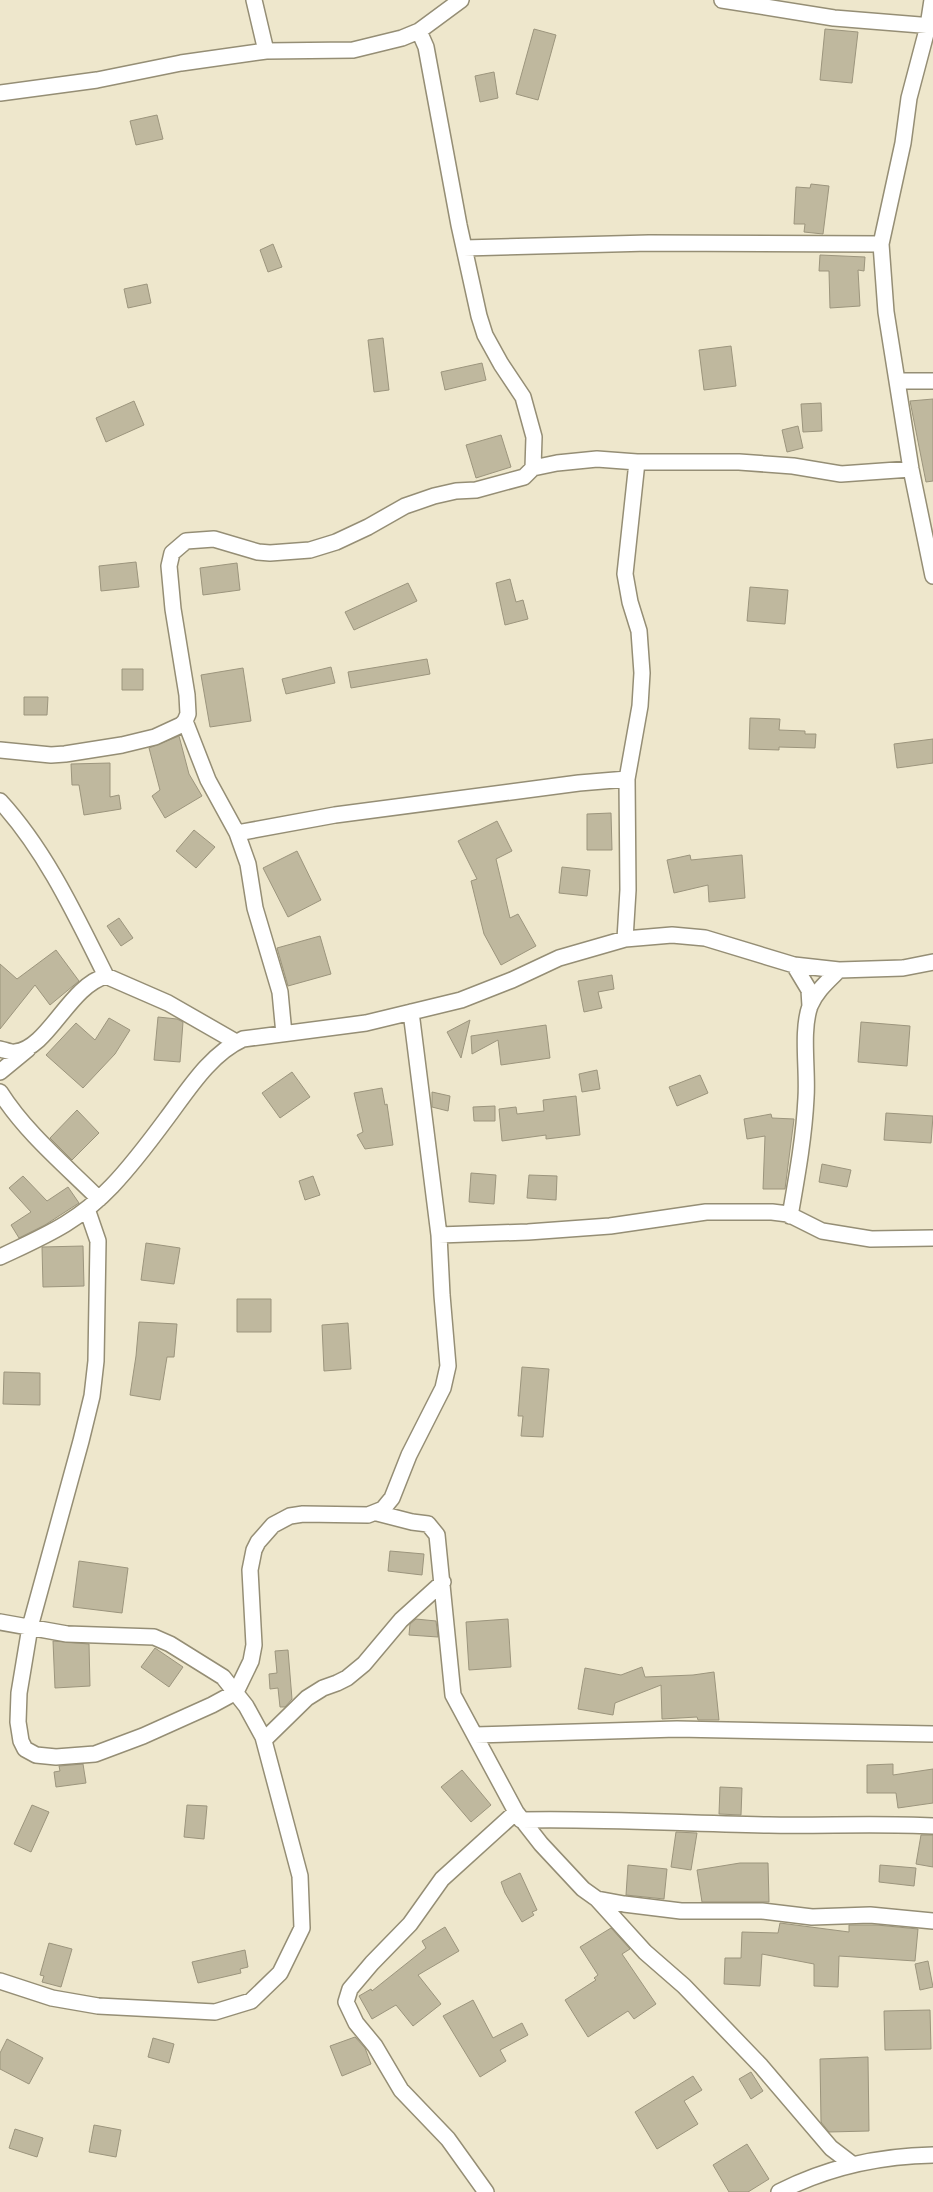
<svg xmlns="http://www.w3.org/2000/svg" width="933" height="2192" font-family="Lato,sans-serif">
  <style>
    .building { fill: #bfb89e; stroke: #9c957d }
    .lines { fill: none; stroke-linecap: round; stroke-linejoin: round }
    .minor-casing { stroke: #958e75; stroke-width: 18 }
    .minor { stroke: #fff; stroke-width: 15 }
  </style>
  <rect width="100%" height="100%" fill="#eee7cc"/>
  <path class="building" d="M534 29 556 35 538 100 516 94Z
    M825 29 858 32 852 83 820 80Z
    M494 72 498 98 480 102 475 76Z
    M157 115 163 139 136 145 130 121Z
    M811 184 829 186 823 234 804 232 805 224H794L796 187 810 188Z
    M273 244 282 267 268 272 260 250Z
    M820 255 865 257 864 271 858 270 860 306 830 308 829 271H819Z
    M147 284 151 303 128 308 124 289Z
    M383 338 389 390 374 392 368 340Z
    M731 346 736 386 704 390 699 350Z
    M482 363 486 380 445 390 441 372Z
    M933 399V481L926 482 910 401Z
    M134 401 144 425 106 442 96 418Z
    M821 403 822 431 803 432 801 404Z
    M798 426 803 448 787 452 782 430Z
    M501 435 511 467 476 478 466 445Z
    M136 562 139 587 101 591 99 566Z
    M237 563 240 590 203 595 200 568Z
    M510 579 516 602 523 600 528 619 505 625 496 583Z
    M408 583 417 601 354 630 345 612Z
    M750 587 788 590 785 624 747 621Z
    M427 659 430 674 351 688 348 672Z
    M331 667 335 683 286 694 282 679Z
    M243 668 251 721 210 727 201 675Z
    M122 669H143V690H122Z
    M24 697H48L47 715H24Z
    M750 718 780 719 779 730 805 731V734H816L815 748 779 747V750L749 749Z
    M179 736 189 774 202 796 165 818 152 796 160 790 149 748Z
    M933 739V763L897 768 894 744Z
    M110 763V797L119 795 121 809 84 815 79 785H72L71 764Z
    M611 813 612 850H587V814Z
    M497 821 512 851 496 859 510 918 518 914 536 946 501 965 484 934 471 881 477 879 458 841Z
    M194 830 215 847 196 868 176 851Z
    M297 851 321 900 288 917 263 868Z
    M690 855 691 860 742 855 745 898 709 902 708 885 674 893 667 860Z
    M562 867 590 870 587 896 559 893Z
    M119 918 133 938 121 946 107 926Z
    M320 936 331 974 288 986 277 948Z
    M56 950 79 981 50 1005 35 985 0 1029V964L17 979Z
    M612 975 614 989 598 992 602 1008 584 1012 578 981Z
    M158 1017 177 1019 183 1022 180 1062 154 1060Z
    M109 1018 130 1030 115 1054 83 1088 46 1055 76 1023 95 1040Z
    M470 1020 461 1058 447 1032Z
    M861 1022 910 1026 907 1066 858 1062Z
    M546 1025 550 1058 501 1065 498 1040 472 1054 471 1036Z
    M597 1070 600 1089 582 1092 579 1074Z
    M292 1072 310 1097 280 1118 262 1093Z
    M700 1075 708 1093 677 1106 669 1087Z
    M382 1088 385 1105 387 1104 393 1145 365 1149 357 1135 363 1132 354 1093Z
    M432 1092 450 1096 448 1111 432 1107Z
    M576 1096 580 1135 546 1139V1135L502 1141 499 1109 516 1107 517 1114 544 1111 543 1100Z
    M495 1106V1121H474L473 1107Z
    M77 1110 99 1133 72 1160 50 1138Z
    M886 1113 933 1116 931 1143 884 1140Z
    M771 1114 772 1118 794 1119 785 1189H763L765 1136 747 1139 744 1119Z
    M822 1164 851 1170 847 1187 819 1182Z
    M471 1173 496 1175 494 1204 469 1202Z
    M529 1175 557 1176 556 1200 527 1198Z
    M23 1176 47 1201 68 1187 79 1203 45 1225 19 1238 11 1225 31 1212 9 1188Z
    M313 1176 320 1195 305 1200 299 1181Z
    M146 1243 180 1248 174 1284 141 1280Z
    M83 1246 84 1286 43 1287 42 1247Z
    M237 1299H271V1332H237Z
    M139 1322 177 1324 174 1357H167L160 1400 130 1395 136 1356Z
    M348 1323 351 1369 324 1371 322 1325Z
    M522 1367 549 1369 543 1437 521 1436 523 1416H518Z
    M4 1372 40 1373V1405L3 1404Z
    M390 1551 424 1554 422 1575 388 1571Z
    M79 1561 128 1568 122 1613 73 1607Z
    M416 1619 436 1621 438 1637 409 1635 410 1624Z
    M508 1619 511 1667 469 1670 466 1622Z
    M53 1641 89 1644 90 1686 55 1688Z
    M155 1648 183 1667 169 1687 141 1667Z
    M288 1650 292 1699 285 1707H280L278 1688 270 1689 269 1674 277 1673 275 1651Z
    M642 1667 645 1677 693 1675 714 1672 719 1720H698L697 1717 662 1719 661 1685 615 1703 613 1715 578 1709 585 1668 621 1675Z
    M83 1764 86 1783 56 1787 54 1772 60 1771 59 1766Z
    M893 1764V1775L933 1769V1803L898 1808 896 1793H867V1765Z
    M462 1770 491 1805 471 1822 441 1787Z
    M720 1787 742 1788 741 1815 719 1814Z
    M32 1805 49 1812 31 1852 14 1844Z
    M187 1805 207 1806 204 1839 184 1837Z
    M676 1832 697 1833 691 1870 671 1867Z
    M921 1835H933V1867L916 1864Z
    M740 1863H768L769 1902H702L697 1870Z
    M628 1865 667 1869 664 1899 626 1895Z
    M880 1865 916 1868 914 1886 879 1882Z
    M520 1873 537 1910 532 1912 534 1915 522 1922 505 1893 501 1882Z
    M780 1923 849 1932V1925H877L918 1929 915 1961 839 1956 838 1987 814 1986V1964L762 1954 760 1986 724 1984 725 1958H741L742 1932 778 1933Z
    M445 1927 459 1951 418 1975 441 2004 413 2026 396 2005 372 2019 359 1996 371 1989 372 1991 426 1948 422 1941Z
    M611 1928 630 1949 622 1954 656 2004 634 2019 628 2011 588 2037 565 2000 596 1980 594 1978 598 1975 580 1947Z
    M49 1943 72 1949 61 1987 42 1982 44 1976 40 1975Z
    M245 1950 248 1967 240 1969 241 1973 198 1983 192 1962Z
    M928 1961 933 1987 920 1990 915 1964Z
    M473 2000 493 2038 522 2023 528 2035 500 2050 506 2061 480 2077 443 2016Z
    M930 2010 931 2049 885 2050 884 2011Z
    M355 2037 365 2048 371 2064 342 2076 330 2046Z
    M153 2038 174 2044 169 2063 148 2057Z
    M7 2039 43 2058 29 2084 0 2069V2053Z
    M868 2057 869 2131 829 2132 821 2122 820 2059Z
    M751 2072 763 2091 751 2099 739 2079Z
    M693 2076 702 2090 684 2101 698 2124 657 2149 635 2112Z
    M94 2125 121 2130 116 2157 89 2152Z
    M15 2129 43 2138 37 2157 9 2148Z
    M747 2144 769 2179 748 2192H729L713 2165Z"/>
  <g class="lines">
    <defs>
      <path id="minor" d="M254 0 266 51
        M722 0 834 18 933 26
        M932 0 928 26 909 98 903 143 881 244 886 312 911 469 933 576
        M419 31 426 47 459 225 479 316 485 335 501 364 523 397 534 437 533 468
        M0 93 97 80 181 63 266 51 353 50 402 38 419 31 461 0
        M464 248 649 243 881 244
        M899 381H933
        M185 721 208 780 237 833 248 864 255 908 280 992 284 1034
        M0 750 51 755 65 754 122 745 155 737 181 725 185 721 188 714 187 695 173 609 169 566 172 553 186 541 214 539 258 552 270 553 310 550 336 542 368 527 405 506 434 496 456 491 476 490 524 477 533 468 557 463 597 459 637 462H739L793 466 841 474 911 469
        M0 801C46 851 76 916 106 976
        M237 833 335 815 579 783 627 779
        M625 939 628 890 627 779 640 706 642 673 639 631 630 602 625 574 637 462
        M794 965 809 990 810 1006
        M0 1049C5 1050 11 1053 15 1052 48 1049 69 986 106 976L168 1003 236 1042
        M0 1072 28 1049
        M0 1092C26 1133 65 1165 99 1199
        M87 1209 98 1241 96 1361 92 1396 81 1441 30 1627 19 1693 18 1722 21 1741 25 1749 36 1755 56 1757 95 1754 143 1736 212 1705 236 1692 251 1661 254 1645 250 1570 254 1550 258 1542 273 1525 290 1516 303 1514 368 1515 383 1509 392 1498 409 1455 443 1388 448 1366 442 1295 439 1235 411 1012
        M790 1216C797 1176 804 1138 806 1098 808 1070 801 1031 810 1006 816 991 828 981 839 970
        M439 1235 528 1232 610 1226 706 1212H772L788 1214 822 1231 871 1239 933 1238
        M0 1257C44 1236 77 1223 112 1186 132 1165 150 1141 167 1118 188 1090 210 1054 243 1039L366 1023 461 1000 512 980 559 958 625 939 672 935 705 938 794 965 839 970 903 968 933 962
        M377 1513 412 1522 428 1524 437 1535 453 1695 516 1812 541 1844 583 1889 597 1899 645 1952 684 1986 761 2066 831 2148 852 2164
        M0 1622 67 1634 154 1637 170 1644 223 1677 246 1706 263 1737 300 1876 302 1928 280 1973 251 2001 215 2012 98 2006 52 1998 0 1981
        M475 1735 677 1729 933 1734
        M264 1740 307 1698 323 1688 337 1683 347 1678 364 1664 401 1620 443 1582
        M521 1820C604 1818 686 1824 769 1825 824 1826 878 1823 933 1826
        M597 1899 624 1904 681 1911H762L812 1917 870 1915 933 1921
        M486 2192 448 2139 401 2090 375 2046 356 2023 346 2002 350 1989 372 1963 410 1924 442 1879 516 1812
        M779 2192C828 2167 878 2156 933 2155"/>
    </defs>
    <use href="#minor" class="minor-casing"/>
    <use href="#minor" class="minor"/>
  </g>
</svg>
